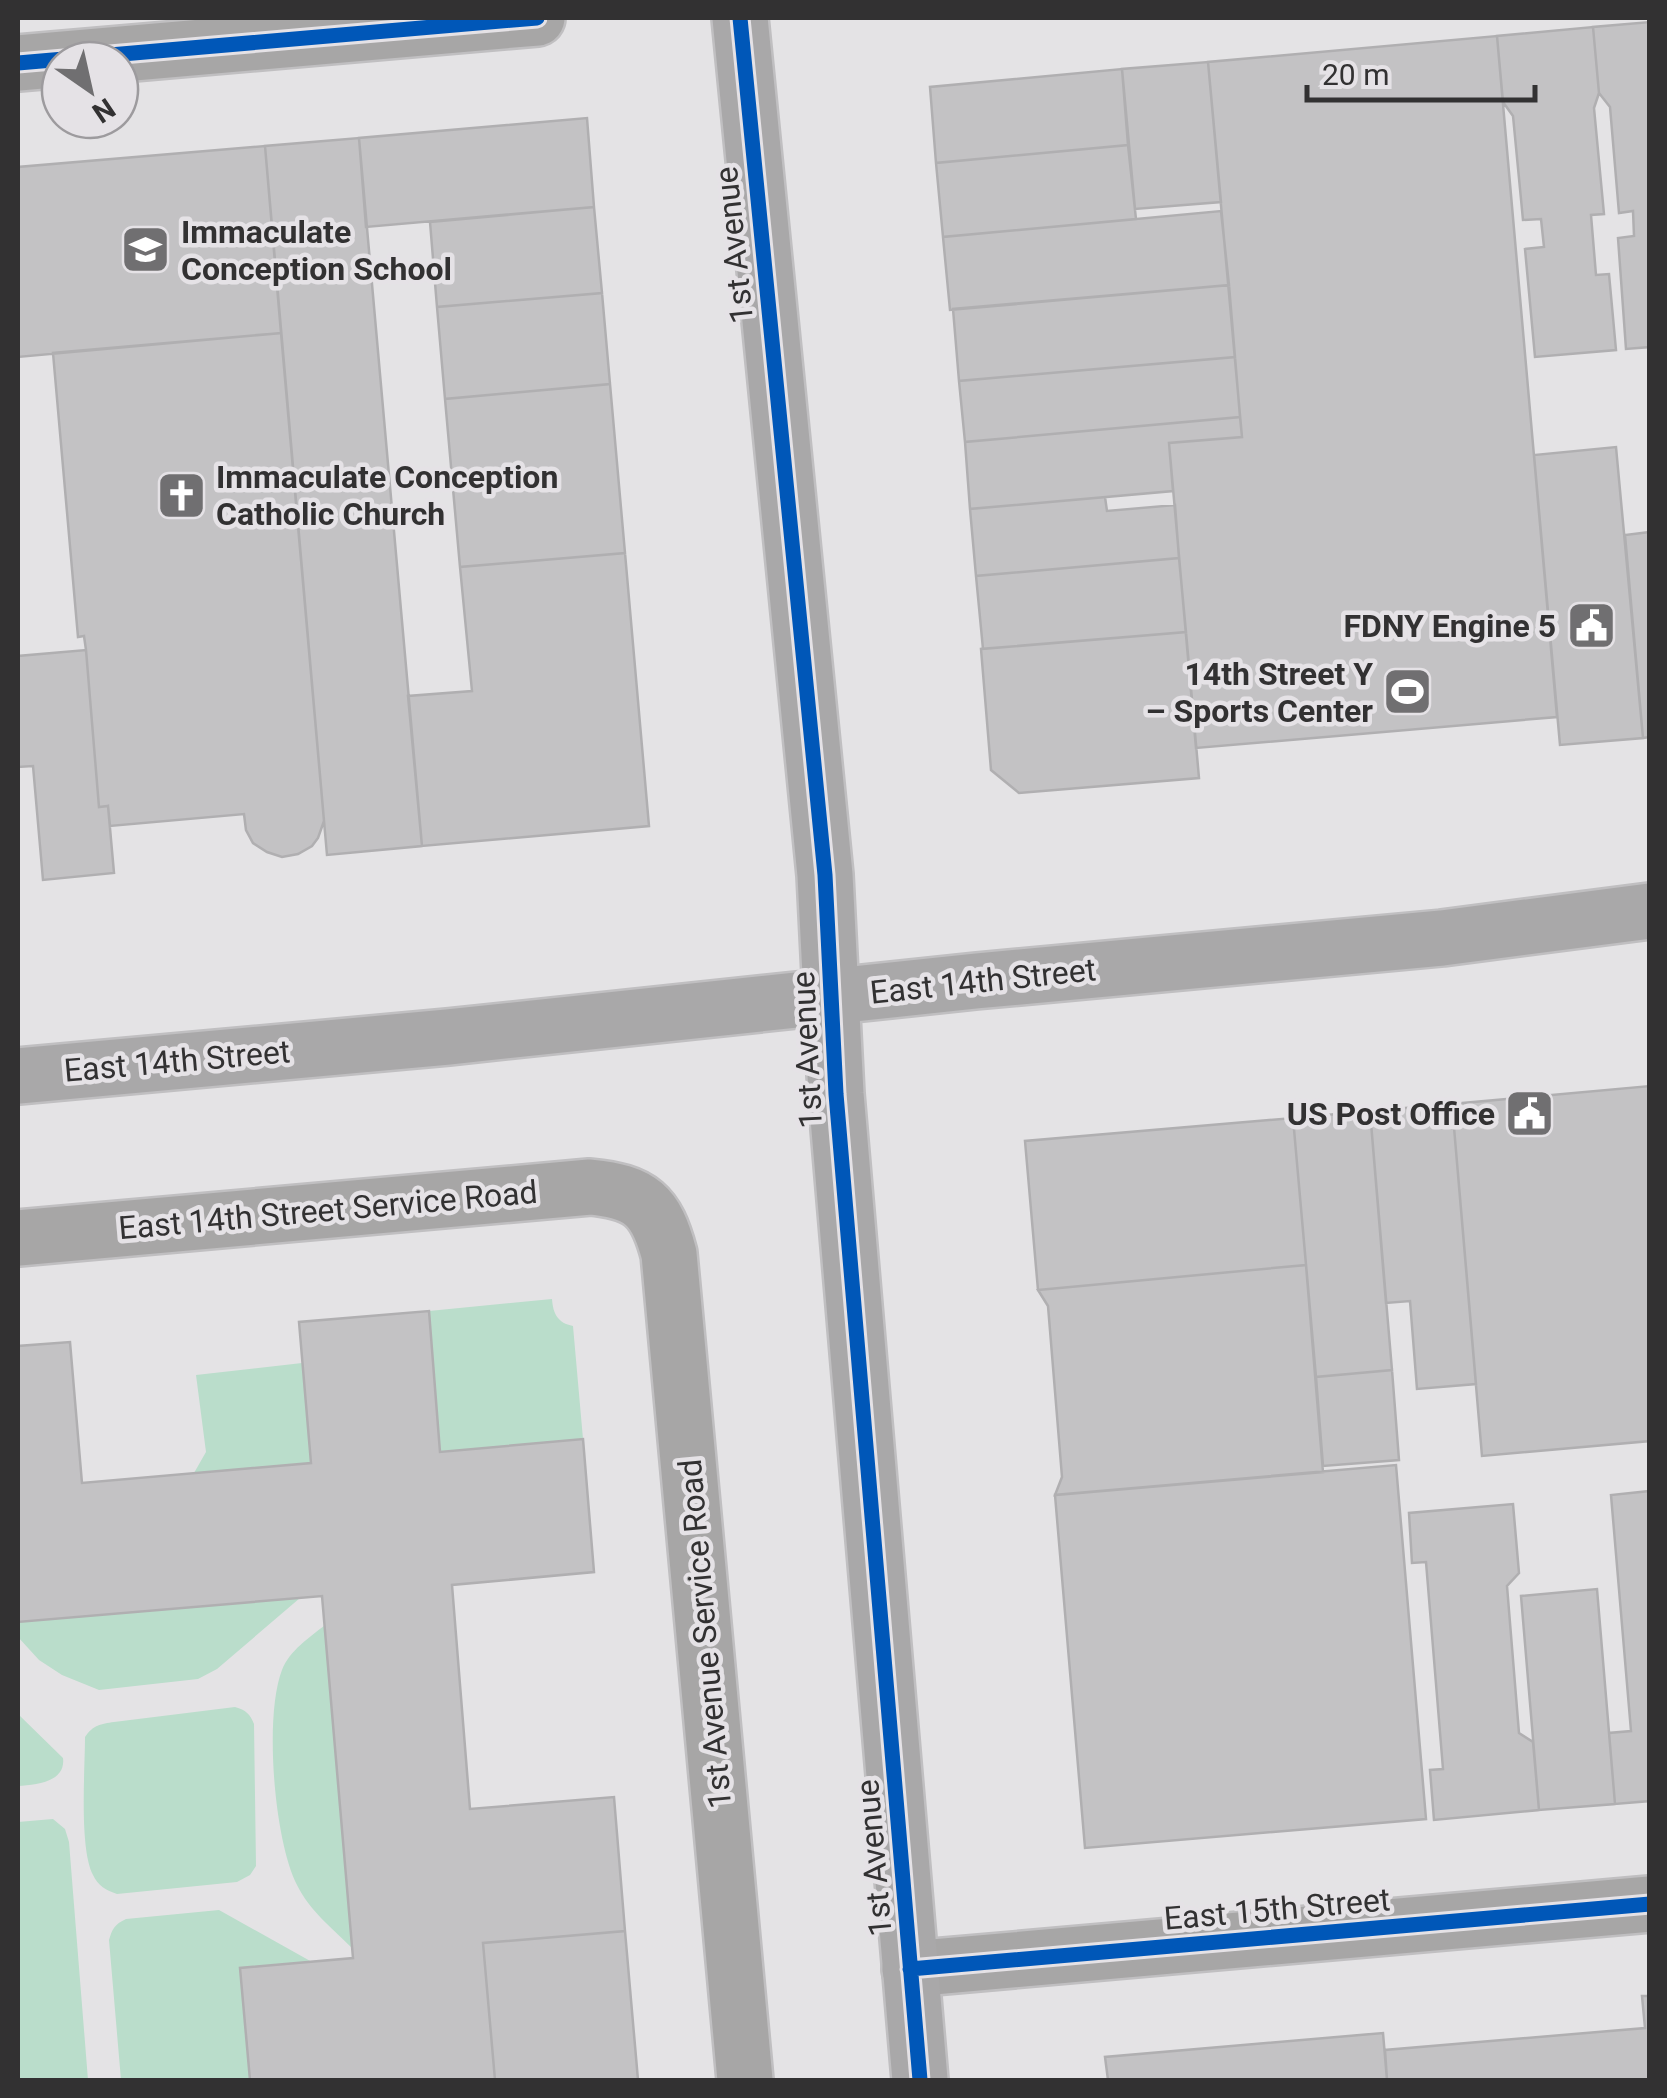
<svg xmlns="http://www.w3.org/2000/svg" width="1667" height="2098" font-family="Roboto,sans-serif">
  <style>
    .green { fill: #baddcb }
    .building { fill: #c3c2c4; stroke: #b0afb1; stroke-width: 2.5 }
    .lines { fill: none; stroke-linecap: round; stroke-linejoin: round }
    .minor-casing { stroke: #c0bfc1; stroke-width: 60 }
    .major-casing { stroke: #c0bfc1; stroke-width: 60 }
    .minor { stroke: #a7a6a6; stroke-width: 55 }
    .major { stroke: #a9a8a9; stroke-width: 55 }
    .cycleway-casing { stroke: #e5e2e6; stroke-width: 21 }
    .cycleway { stroke: #0057b8; stroke-width: 15 }
    .labels { text-anchor: middle; stroke-width: 9; stroke-linejoin: round; paint-order: stroke }
    .poi-label { font-size: 32px; font-weight: bold; fill: #323132; stroke: #e5e2e6; text-anchor: end }
    .street-label { font-size: 32px; fill: #323132; stroke: #e5e2e6 }
  </style>
  <rect width="100%" height="100%" fill="#e4e3e5"/>
  <path class="green" d="M552 1299C553 1314 558 1323 573 1326L583 1439 440 1452 429 1311Z
    M302 1363 311 1463 194 1473 206 1452 196 1375Z
    M300 1598 217 1669 198 1679 99 1690 62 1675 39 1660 18 1637V1622Z
    M325 1625 353 1949C333 1929 309 1910 297 1885 274 1840 264 1716 282 1670 290 1650 309 1638 325 1625Z
    M235 1707C246 1710 250 1714 254 1724L256 1866 250 1875 237 1882 117 1894C106 1890 98 1886 93 1875 79 1848 85 1770 85 1737 93 1725 101 1724 114 1722Z
    M18 1714 63 1758C66 1782 36 1785 18 1786Z
    M53 1819 65 1829 69 1842 88 2080H18V1822Z
    M219 1910 312 1962 240 1968 250 2080H121L109 1940C112 1929 115 1924 126 1919Z"/>
  <path class="building" d="M1650 22V347L1626 349 1618 238 1634 236 1633 211 1619 213 1610 107 1599 93 1593 27Z
    M1593 27 1599 93 1594 108 1604 214 1591 215 1596 275 1609 274 1616 350 1535 357 1525 249 1544 247 1541 219 1523 220 1513 116 1503 102 1497 36Z
    M1497 36 1557 717 1196 748 1169 443 1242 437 1208 62Z
    M1208 62 1221 202 1135 209 1122 69Z
    M1122 69 1128 145 936 163 930 87Z
    M587 118 594 207 366 227 359 138Z
    M359 138 422 846 327 855 265 146Z
    M1128 145 1136 219 943 237 936 163Z
    M265 146 281 333 18 357V167Z
    M594 207 602 293 437 307 430 222Z
    M1221 211 1229 285 950 310 943 237Z
    M1229 285 1235 357 959 381 953 309Z
    M602 293 610 384 445 399 437 307Z
    M281 333 324 821 318 838 312 846 298 854 282 857 267 852 253 843 246 830 244 814 110 826 108 806 99 807 86 650 84 636 78 637 53 353Z
    M1235 357 1240 417 965 442 959 381Z
    M610 384 625 553 460 567 445 399Z
    M1240 417 1242 437 1169 443 1173 491 970 509 965 442Z
    M1616 447 1643 738 1560 745 1534 455Z
    M1105 497 1107 511 1175 505 1179 558 976 576 970 509Z
    M1650 532V737L1643 738 1625 535Z
    M625 553 649 826 422 846 408 696 472 691 460 567Z
    M1179 558 1186 632 983 649 976 576Z
    M1186 632 1199 778 1019 793 991 770 981 649Z
    M86 650 99 807 108 806 114 873 43 880 33 766 18 767V656Z
    M1650 1086V1441L1482 1456 1452 1104Z
    M1452 1104 1476 1384 1417 1389 1410 1301 1386 1303 1370 1111Z
    M1370 1111 1392 1370 1316 1377 1293 1118Z
    M1293 1118 1306 1265 1038 1290 1025 1141Z
    M1306 1265 1323 1472 1055 1495 1062 1477 1048 1306 1038 1290Z
    M429 1311 440 1452 583 1439 594 1572 452 1585 470 1809 614 1797 625 1931 483 1943 495 2080H250L240 1968 353 1958 322 1596 18 1622V1346L70 1342 82 1483 311 1463 299 1322Z
    M1392 1370 1399 1460 1323 1466 1316 1377Z
    M1396 1465 1426 1819 1085 1848 1055 1495Z
    M1650 1491V1801L1615 1804 1609 1733 1631 1731 1611 1495Z
    M1513 1504 1519 1573 1507 1586 1519 1733 1533 1742 1539 1810 1434 1820 1430 1770 1443 1769 1426 1562 1412 1563 1409 1513Z
    M1597 1589 1615 1804 1539 1810 1521 1596Z
    M625 1931 638 2080H491H495L483 1943Z
    M1642 1996H1650V2080H1387L1385 2050 1645 2028Z
    M1383 2033 1387 2080H1108L1105 2057Z"/>
  <g class="lines">
    <defs>
      <path id="minor" d="M18 63 537 18
        M18 1238 590 1187C641 1192 656 1205 669 1254L745 2080
        M910 1969 1650 1904"/>
      <path id="major" d="M740 18 825 875 836 1094 920 2080
        M18 1076 448 1037 976 981 1442 938 1650 911"/>
    </defs>
    <use href="#minor" class="minor-casing"/>
    <use href="#major" class="major-casing"/>
    <use href="#minor" class="minor"/>
    <use href="#major" class="major"/>
    <defs>
      <path id="cycleway" d="M740 18 825 875 836 1094 920 2080
        M18 63 537 18
        M910 1969 1650 1904"/>
    </defs>
    <use href="#cycleway" class="cycleway-casing"/>
    <use href="#cycleway" class="cycleway"/>
  </g>
  <defs>
    <symbol id="school-square" viewBox="-11 -11 22 22"><rect x="-9" y="-9" width="18" height="18" rx="4" fill="#706f71" stroke="#e5e2e6"/><path d="M0-5L7-2L0 1L-7-2ZM-4 1L0 2.5L4 1V4Q0 6-4 4Z" fill="#fff"/></symbol>
    <symbol id="church-square" viewBox="-11 -11 22 22"><rect x="-9" y="-9" width="18" height="18" rx="4" fill="#706f71" stroke="#e5e2e6"/><path d="M-1.2-6h2.4v3.5h3.3v2.4h-3.3V6h-2.4V-.1h-3.3v-2.4h3.3Z" fill="#fff"/></symbol>
    <symbol id="civic-square" viewBox="-11 -11 22 22"><rect x="-9" y="-9" width="18" height="18" rx="4" fill="#706f71" stroke="#e5e2e6"/><path d="M-.6-6.5H3V-4.5H.6V-3L4-1V1h2V6H-6V1h2V-1L-.6-3ZM-1.2 2.5V6h2.4V2.5Z" fill="#fff"/></symbol>
    <symbol id="stadium-square" viewBox="-11 -11 22 22"><rect x="-9" y="-9" width="18" height="18" rx="4" fill="#706f71" stroke="#e5e2e6"/><path d="M0-5a6.5 5 0 1 0 0 10a6.5 5 0 1 0 0-10ZM-3.5-1.8h7v3.6h-7Z" fill="#fff"/></symbol>
  </defs>
  <g fill-rule="evenodd">
    <use href="#school-square" x="118" y="222" width="55" height="55"/>
    <use href="#church-square" x="154" y="468" width="55" height="55"/>
    <use href="#civic-square" x="1564" y="598" width="55" height="55"/>
    <use href="#stadium-square" x="1380" y="664" width="55" height="55"/>
    <use href="#civic-square" x="1502" y="1086" width="55" height="55"/>
  </g>
  <g class="labels">
    <g class="poi-label">
      <text x="181" y="243" text-anchor="start">Immaculate<tspan x="181" dy="37">Conception School</tspan></text>
      <text x="216" y="488" text-anchor="start">Immaculate Conception<tspan x="216" dy="37">Catholic Church</tspan></text>
      <text x="1556" y="637">FDNY Engine 5</text>
      <text x="1373" y="685">14th Street Y<tspan x="1373" dy="37">– Sports Center</tspan></text>
      <text x="1495" y="1125">US Post Office</text>
    </g>
    <g class="street-label">
      <text transform="translate(734 245) rotate(-96)" y="11">1st Avenue</text>
      <text transform="translate(983 981) rotate(-6)" y="11">East 14th Street</text>
      <text transform="translate(807 1050) rotate(-93)" y="11">1st Avenue</text>
      <text transform="translate(177 1061) rotate(-5)" y="11">East 14th Street</text>
      <text transform="translate(328 1210) rotate(-5)" y="11">East 14th Street Service Road</text>
      <text transform="translate(705 1634) rotate(-95)" y="11">1st Avenue Service Road</text>
      <text transform="translate(874 1858) rotate(-95)" y="11">1st Avenue</text>
      <text transform="translate(1277 1909) rotate(-5)" y="11">East 15th Street</text>
    </g>
  </g>
  <rect width="1667" height="2098" fill="none" stroke="#323132" stroke-width="40"/>
  <g transform="translate(90 90) rotate(146)"><circle r="48" fill="#e5e2e6" stroke="#9d9b9e" stroke-width="2.5"/>
  <path d="M0-8L18 38L0 25L-18 38Z" fill="#706f71"/>
  <text y="-15" font-size="28" font-weight="bold" text-anchor="middle" fill="#323132">N</text>
  </g>
  <path d="M1307 85v15h228v-15" fill="none" stroke="#323132" stroke-width="5"/>
  <text x="1322" y="85" font-size="30" fill="#323132" stroke="#e5e2e6" stroke-width="8" paint-order="stroke">20 m</text>
</svg>
